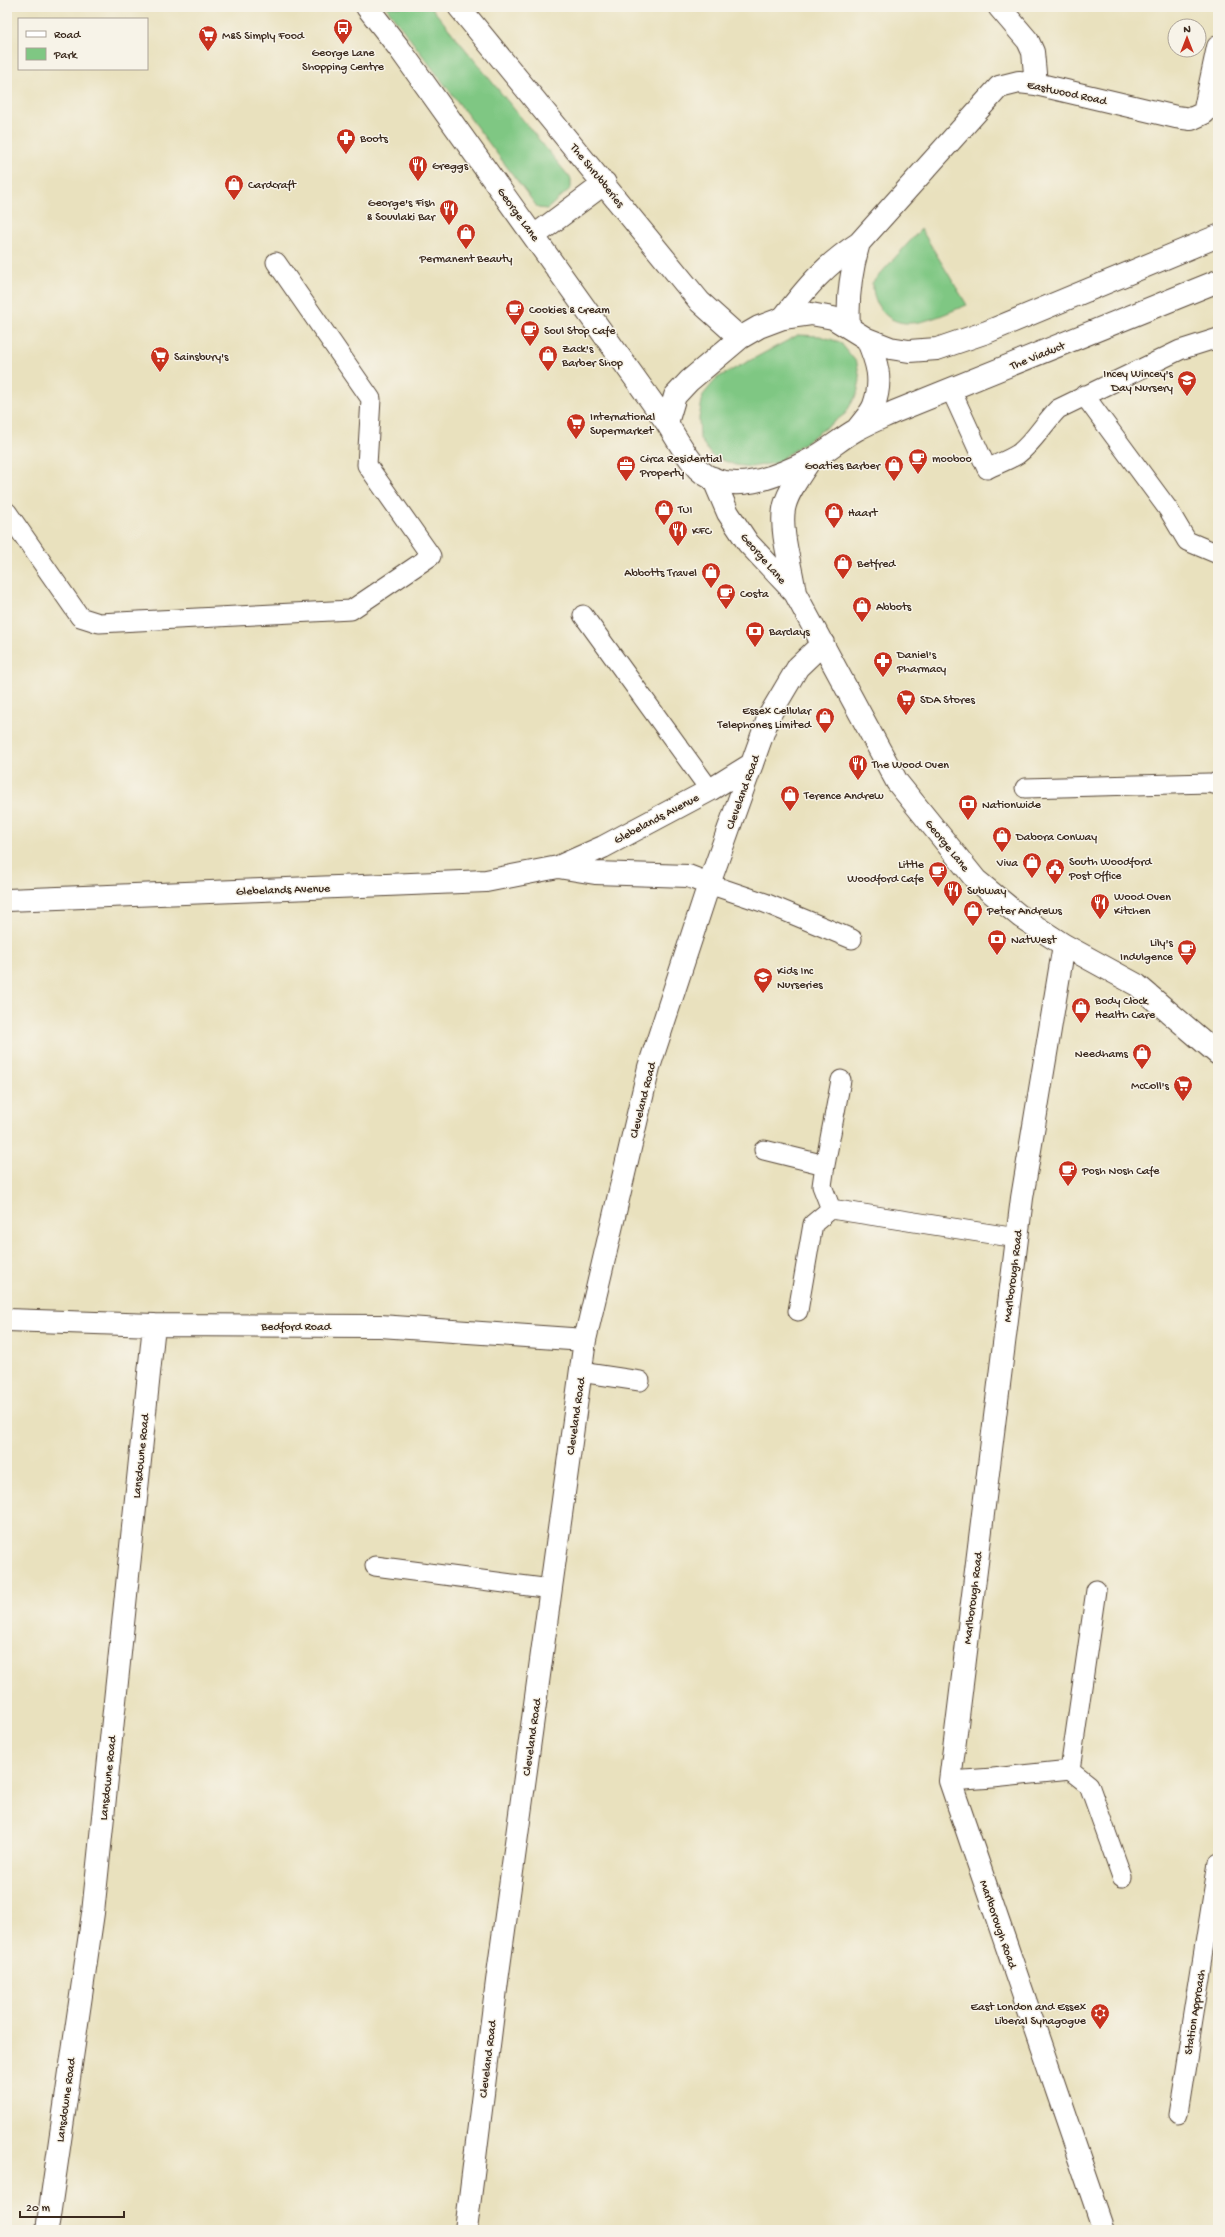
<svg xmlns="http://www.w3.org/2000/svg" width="1225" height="2237" font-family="'Gochi Hand',sans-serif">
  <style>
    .green { fill: #7fc783; stroke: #5d7850 }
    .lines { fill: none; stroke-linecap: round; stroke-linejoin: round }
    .lane-casing { stroke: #554536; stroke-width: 21 }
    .street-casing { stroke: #554536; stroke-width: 24 }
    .secondary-casing { stroke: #554536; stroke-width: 24 }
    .lane { stroke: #fff; stroke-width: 19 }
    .street { stroke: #fff; stroke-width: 22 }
    .secondary { stroke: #fff; stroke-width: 22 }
    .labels { text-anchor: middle; stroke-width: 3; stroke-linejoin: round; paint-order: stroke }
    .poi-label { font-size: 12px; fill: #3b2a1e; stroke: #f7f3e8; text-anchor: start }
    .street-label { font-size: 12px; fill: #3b2a1e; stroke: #f7f3e8 }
  </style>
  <rect width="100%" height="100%" fill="#f7f3e8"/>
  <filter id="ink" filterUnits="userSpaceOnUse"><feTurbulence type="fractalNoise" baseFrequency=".025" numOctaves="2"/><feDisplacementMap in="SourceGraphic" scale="8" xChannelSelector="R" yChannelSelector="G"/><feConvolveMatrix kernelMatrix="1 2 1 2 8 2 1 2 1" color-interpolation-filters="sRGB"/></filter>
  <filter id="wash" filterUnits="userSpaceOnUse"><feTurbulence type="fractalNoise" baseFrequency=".012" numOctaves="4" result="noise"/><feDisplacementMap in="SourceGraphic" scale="16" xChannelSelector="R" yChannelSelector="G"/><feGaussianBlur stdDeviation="0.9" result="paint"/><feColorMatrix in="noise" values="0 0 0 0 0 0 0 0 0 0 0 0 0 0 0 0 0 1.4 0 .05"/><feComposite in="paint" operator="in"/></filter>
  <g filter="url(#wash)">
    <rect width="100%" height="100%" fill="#e9e1be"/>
    <path class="green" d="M386 7H431L571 179V188L547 209 538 208Z
      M921 229 967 305C937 316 898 340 877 304 874 298 873 289 872 283Z
      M798 335 820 336 840 342 857 363 860 380 857 394 845 414 776 463 751 467 735 465 712 456 700 439 699 418 703 395 717 378Z"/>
  </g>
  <g filter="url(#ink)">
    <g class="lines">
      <defs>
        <path id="lane" d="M951 390 987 469C997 464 1009 460 1018 454 1034 442 1044 423 1058 409L1180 350 1218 338
          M1084 395 1168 509 1187 541 1218 554
          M7 512 80 617 99 623 351 610 431 556 367 465 371 399 276 262
          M583 615 710 790
          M1025 788 1209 783 1218 785
          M709 884 765 903 852 939
          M764 1150 825 1165 822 1186 831 1209 1017 1238
          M825 1165 841 1080
          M798 1311 813 1224 831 1209
          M580 1372 640 1381
          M375 1566 551 1589
          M1070 1770 1089 1785 1122 1877
          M950 1781 993 1778 1070 1770 1096 1590
          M1178 2114 1218 1863"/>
        <path id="street" d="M999 7 1028 41 1033 52 1036 84
          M783 318C807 287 825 265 859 243L999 87 1019 82 1036 84 1176 117 1191 119 1204 113 1218 47
          M849 326C847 297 851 271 859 243
          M713 478 728 513 748 543 795 593 897 782 976 880 1021 917 1064 945 1137 985 1218 1054
          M795 593C792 569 780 533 784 509 787 492 801 475 810 460
          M558 867 595 873 688 876 709 884
          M7 900 486 881 558 867 603 847 710 790 752 764
          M1064 945 1022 1198 950 1781 1104 2230
          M7 1320 154 1325 380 1326 585 1340
          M47 2230 93 1913 154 1325
          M466 2230 497 1981 585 1340 649 1067 709 884 769 716 798 667 823 643"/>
        <path id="secondary" d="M367 7 399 48 667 423C676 438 686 456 698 469 729 498 778 476 810 460 826 452 840 439 856 430 868 423 881 418 894 412L1218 281
          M459 7 700 302 740 338
          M534 236 605 183
          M667 423 675 396 689 381 740 338 759 327 783 318 811 314 833 318 867 339 890 348 909 351 937 349 987 332 1218 236
          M858 428C863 421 871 413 874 405 883 380 877 362 867 339"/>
      </defs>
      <use href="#lane" class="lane-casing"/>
      <use href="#street" class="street-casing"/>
      <use href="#secondary" class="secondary-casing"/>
      <use href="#lane" class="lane"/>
      <use href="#street" class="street"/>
      <use href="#secondary" class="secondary"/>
    </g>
  </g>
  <defs>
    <symbol id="bus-pin" viewBox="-11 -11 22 30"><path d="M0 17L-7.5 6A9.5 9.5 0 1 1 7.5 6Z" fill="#c8321e" stroke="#f7f3e8"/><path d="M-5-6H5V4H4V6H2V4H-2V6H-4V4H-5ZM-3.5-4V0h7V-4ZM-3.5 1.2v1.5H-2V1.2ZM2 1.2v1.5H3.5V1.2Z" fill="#fff"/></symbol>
    <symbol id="supermarket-pin" viewBox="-11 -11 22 30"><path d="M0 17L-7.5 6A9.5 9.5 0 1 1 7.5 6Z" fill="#c8321e" stroke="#f7f3e8"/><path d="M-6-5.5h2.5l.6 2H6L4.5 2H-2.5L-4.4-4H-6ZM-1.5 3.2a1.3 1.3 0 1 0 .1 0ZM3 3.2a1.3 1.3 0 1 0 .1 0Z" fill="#fff"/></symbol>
    <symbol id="pharmacy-pin" viewBox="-11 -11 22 30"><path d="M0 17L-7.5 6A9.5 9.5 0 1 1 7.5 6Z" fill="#c8321e" stroke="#f7f3e8"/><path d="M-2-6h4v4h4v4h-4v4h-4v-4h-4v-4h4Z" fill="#fff"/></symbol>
    <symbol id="restaurant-pin" viewBox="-11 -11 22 30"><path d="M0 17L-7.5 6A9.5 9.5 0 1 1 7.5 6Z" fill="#c8321e" stroke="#f7f3e8"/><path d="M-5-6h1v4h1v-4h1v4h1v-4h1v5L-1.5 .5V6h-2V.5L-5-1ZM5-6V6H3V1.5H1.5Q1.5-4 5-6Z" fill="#fff"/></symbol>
    <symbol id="shop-pin" viewBox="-11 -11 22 30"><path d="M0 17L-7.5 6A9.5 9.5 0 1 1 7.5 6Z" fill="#c8321e" stroke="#f7f3e8"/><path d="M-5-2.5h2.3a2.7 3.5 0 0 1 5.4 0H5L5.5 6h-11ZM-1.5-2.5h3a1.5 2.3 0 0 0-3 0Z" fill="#fff"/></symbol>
    <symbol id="cafe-pin" viewBox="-11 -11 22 30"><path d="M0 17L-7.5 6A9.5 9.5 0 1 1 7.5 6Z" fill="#c8321e" stroke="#f7f3e8"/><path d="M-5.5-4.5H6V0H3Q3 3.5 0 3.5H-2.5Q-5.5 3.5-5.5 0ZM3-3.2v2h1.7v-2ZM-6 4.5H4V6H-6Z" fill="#fff"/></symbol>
    <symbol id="school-pin" viewBox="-11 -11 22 30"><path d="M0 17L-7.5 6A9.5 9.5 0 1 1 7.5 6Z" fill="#c8321e" stroke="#f7f3e8"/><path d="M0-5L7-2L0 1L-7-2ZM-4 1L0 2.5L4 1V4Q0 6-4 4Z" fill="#fff"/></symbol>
    <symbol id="office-pin" viewBox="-11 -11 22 30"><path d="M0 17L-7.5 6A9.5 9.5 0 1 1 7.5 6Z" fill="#c8321e" stroke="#f7f3e8"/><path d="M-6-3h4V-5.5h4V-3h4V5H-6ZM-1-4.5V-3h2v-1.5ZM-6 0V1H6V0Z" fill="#fff"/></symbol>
    <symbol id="bank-pin" viewBox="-11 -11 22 30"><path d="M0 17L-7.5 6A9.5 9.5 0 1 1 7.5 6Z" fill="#c8321e" stroke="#f7f3e8"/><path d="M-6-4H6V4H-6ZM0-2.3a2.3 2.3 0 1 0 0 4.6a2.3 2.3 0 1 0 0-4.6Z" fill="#fff"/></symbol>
    <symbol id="civic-pin" viewBox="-11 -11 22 30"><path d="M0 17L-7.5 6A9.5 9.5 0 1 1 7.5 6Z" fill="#c8321e" stroke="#f7f3e8"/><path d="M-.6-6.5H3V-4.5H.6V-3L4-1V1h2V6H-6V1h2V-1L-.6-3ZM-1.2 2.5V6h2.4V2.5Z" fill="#fff"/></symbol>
    <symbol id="synagogue-pin" viewBox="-11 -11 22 30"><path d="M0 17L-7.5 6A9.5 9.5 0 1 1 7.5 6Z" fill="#c8321e" stroke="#f7f3e8"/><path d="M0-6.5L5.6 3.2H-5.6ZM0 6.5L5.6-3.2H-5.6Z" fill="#fff"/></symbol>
  </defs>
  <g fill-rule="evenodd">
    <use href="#bus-pin" x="332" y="17" width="22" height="30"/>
    <use href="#supermarket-pin" x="197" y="24" width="22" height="30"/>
    <use href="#pharmacy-pin" x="335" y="127" width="22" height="30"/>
    <use href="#restaurant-pin" x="407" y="154" width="22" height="30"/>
    <use href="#shop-pin" x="223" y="173" width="22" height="30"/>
    <use href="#restaurant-pin" x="438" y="198" width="22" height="30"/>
    <use href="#shop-pin" x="455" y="222" width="22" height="30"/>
    <use href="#cafe-pin" x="504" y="298" width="22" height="30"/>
    <use href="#cafe-pin" x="519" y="319" width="22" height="30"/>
    <use href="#shop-pin" x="537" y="344" width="22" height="30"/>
    <use href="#supermarket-pin" x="149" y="345" width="22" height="30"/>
    <use href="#school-pin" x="1176" y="369" width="22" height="30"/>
    <use href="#supermarket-pin" x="565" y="412" width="22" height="30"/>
    <use href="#cafe-pin" x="907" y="447" width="22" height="30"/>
    <use href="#office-pin" x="615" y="454" width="22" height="30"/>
    <use href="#shop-pin" x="883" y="454" width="22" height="30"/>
    <use href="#shop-pin" x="653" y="498" width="22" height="30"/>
    <use href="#shop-pin" x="823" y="501" width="22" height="30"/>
    <use href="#restaurant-pin" x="667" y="519" width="22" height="30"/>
    <use href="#shop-pin" x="832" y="552" width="22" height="30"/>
    <use href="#shop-pin" x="700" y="561" width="22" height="30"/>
    <use href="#cafe-pin" x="715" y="582" width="22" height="30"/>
    <use href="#shop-pin" x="851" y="595" width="22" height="30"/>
    <use href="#bank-pin" x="744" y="620" width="22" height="30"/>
    <use href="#pharmacy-pin" x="872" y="650" width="22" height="30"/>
    <use href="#supermarket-pin" x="895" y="688" width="22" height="30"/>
    <use href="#shop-pin" x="814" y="706" width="22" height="30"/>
    <use href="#restaurant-pin" x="847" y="753" width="22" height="30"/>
    <use href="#shop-pin" x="779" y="784" width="22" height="30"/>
    <use href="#bank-pin" x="957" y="793" width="22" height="30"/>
    <use href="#shop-pin" x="991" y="825" width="22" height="30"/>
    <use href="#shop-pin" x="1021" y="851" width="22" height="30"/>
    <use href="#civic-pin" x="1044" y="857" width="22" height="30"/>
    <use href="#cafe-pin" x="927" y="860" width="22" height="30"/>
    <use href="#restaurant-pin" x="942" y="879" width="22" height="30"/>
    <use href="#restaurant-pin" x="1089" y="892" width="22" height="30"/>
    <use href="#shop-pin" x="962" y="899" width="22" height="30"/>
    <use href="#bank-pin" x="986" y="928" width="22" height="30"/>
    <use href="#cafe-pin" x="1176" y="938" width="22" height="30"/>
    <use href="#school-pin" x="752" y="966" width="22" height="30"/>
    <use href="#shop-pin" x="1070" y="996" width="22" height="30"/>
    <use href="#shop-pin" x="1131" y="1042" width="22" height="30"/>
    <use href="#supermarket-pin" x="1172" y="1074" width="22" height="30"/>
    <use href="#cafe-pin" x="1057" y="1159" width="22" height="30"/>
    <use href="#synagogue-pin" x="1089" y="2002" width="22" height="30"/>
  </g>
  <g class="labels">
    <g class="poi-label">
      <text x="222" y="39">M&amp;S Simply Food</text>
      <text x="343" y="56" text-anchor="middle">George Lane<tspan x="343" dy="14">Shopping Centre</tspan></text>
      <text x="360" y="142">Boots</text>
      <text x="432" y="169">Greggs</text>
      <text x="248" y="188">Cardcraft</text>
      <text x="435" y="206" text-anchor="end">George's Fish<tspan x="435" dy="14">&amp; Souvlaki Bar</tspan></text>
      <text x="466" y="262" text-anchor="middle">Permanent Beauty</text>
      <text x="529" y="313">Cookies &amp; Cream</text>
      <text x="544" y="334">Soul Stop Cafe</text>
      <text x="562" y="352">Zack's<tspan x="562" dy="14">Barber Shop</tspan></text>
      <text x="174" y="360">Sainsbury's</text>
      <text x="1173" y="377" text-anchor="end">Incey Wincey's<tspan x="1173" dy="14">Day Nursery</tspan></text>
      <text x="590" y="420">International<tspan x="590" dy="14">Supermarket</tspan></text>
      <text x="640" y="462">Circa Residential<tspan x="640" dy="14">Property</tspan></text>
      <text x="932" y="462">mooboo</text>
      <text x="880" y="469" text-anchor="end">Goaties Barber</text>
      <text x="678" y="513">TUI</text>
      <text x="848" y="516">Haart</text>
      <text x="692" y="534">KFC</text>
      <text x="857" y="567">Betfred</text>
      <text x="697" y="576" text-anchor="end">Abbotts Travel</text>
      <text x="740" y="597">Costa</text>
      <text x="876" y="610">Abbots</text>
      <text x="769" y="635">Barclays</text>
      <text x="897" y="658">Daniel's<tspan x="897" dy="14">Pharmacy</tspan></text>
      <text x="920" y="703">SDA Stores</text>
      <text x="811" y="714" text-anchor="end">Essex Cellular<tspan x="811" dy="14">Telephones Limited</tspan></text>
      <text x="872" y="768">The Wood Oven</text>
      <text x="804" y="799">Terence Andrew</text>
      <text x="982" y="808">Nationwide</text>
      <text x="1016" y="840">Dabora Conway</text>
      <text x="1069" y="865">South Woodford<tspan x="1069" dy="14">Post Office</tspan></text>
      <text x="1018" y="866" text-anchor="end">Viva</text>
      <text x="924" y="868" text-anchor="end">Little<tspan x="924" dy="14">Woodford Cafe</tspan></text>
      <text x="967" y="894">Subway</text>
      <text x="1114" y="900">Wood Oven<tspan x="1114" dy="14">Kitchen</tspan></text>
      <text x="987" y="914">Peter Andrews</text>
      <text x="1011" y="943">NatWest</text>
      <text x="1173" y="946" text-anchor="end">Lily's<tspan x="1173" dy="14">Indulgence</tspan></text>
      <text x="777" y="974">Kids Inc<tspan x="777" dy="14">Nurseries</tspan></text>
      <text x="1095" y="1004">Body Clock<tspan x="1095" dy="14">Health Care</tspan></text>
      <text x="1128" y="1057" text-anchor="end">Needhams</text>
      <text x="1169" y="1089" text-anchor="end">McColl's</text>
      <text x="1082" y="1174">Posh Nosh Cafe</text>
      <text x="1086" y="2010" text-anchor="end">East London and Essex<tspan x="1086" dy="14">Liberal Synagogue</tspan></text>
    </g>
    <g class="street-label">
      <text transform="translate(1067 92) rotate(12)" y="4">Eastwood Road</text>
      <text transform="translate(598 175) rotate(51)" y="4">The Shrubberies</text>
      <text transform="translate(519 214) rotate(54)" y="4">George Lane</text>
      <text transform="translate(1037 355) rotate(-22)" y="4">The Viaduct</text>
      <text transform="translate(764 558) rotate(49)" y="4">George Lane</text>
      <text transform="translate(742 792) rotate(-70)" y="4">Cleveland Road</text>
      <text transform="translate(656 818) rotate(-28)" y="4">Glebelands Avenue</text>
      <text transform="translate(948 845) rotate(51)" y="4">George Lane</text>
      <text transform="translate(283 889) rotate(-2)" y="4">Glebelands Avenue</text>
      <text transform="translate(642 1100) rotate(-76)" y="4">Cleveland Road</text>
      <text transform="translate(1012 1276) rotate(-83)" y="4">Marlborough Road</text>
      <text x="296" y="1330">Bedford Road</text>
      <text transform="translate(575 1416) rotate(-82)" y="4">Cleveland Road</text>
      <text transform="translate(140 1456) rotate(-84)" y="4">Lansdowne Road</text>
      <text transform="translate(972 1598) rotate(-83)" y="4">Marlborough Road</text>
      <text transform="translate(531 1737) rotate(-82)" y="4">Cleveland Road</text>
      <text transform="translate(107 1778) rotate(-84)" y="4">Lansdowne Road</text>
      <text transform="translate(999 1924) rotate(71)" y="4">Marlborough Road</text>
      <text transform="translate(1194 2012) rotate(-81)" y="4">Station Approach</text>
      <text transform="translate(487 2059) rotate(-83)" y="4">Cleveland Road</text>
      <text transform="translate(65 2100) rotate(-82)" y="4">Lansdowne Road</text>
    </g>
  </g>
  <rect width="1225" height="2237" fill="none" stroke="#f7f3e8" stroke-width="24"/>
  <rect x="18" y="18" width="130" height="52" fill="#f7f3e8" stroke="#aca397"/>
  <rect x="26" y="31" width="20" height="6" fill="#ffffff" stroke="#aca397"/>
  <text x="54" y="38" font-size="12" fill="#3b2a1e">Road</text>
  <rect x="26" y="48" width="20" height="12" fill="#7fc783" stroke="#aca397"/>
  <text x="54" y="58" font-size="12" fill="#3b2a1e">Park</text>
  <g transform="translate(1187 38)"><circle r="19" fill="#f7f3e8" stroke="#aca397"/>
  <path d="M0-3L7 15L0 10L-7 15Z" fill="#c8321e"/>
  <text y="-6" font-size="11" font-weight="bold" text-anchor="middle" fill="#3b2a1e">N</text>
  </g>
  <path d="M20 2211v6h104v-6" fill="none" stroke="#3b2a1e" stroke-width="2"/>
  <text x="26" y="2211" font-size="12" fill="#3b2a1e" stroke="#f7f3e8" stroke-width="3" paint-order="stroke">20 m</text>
</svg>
